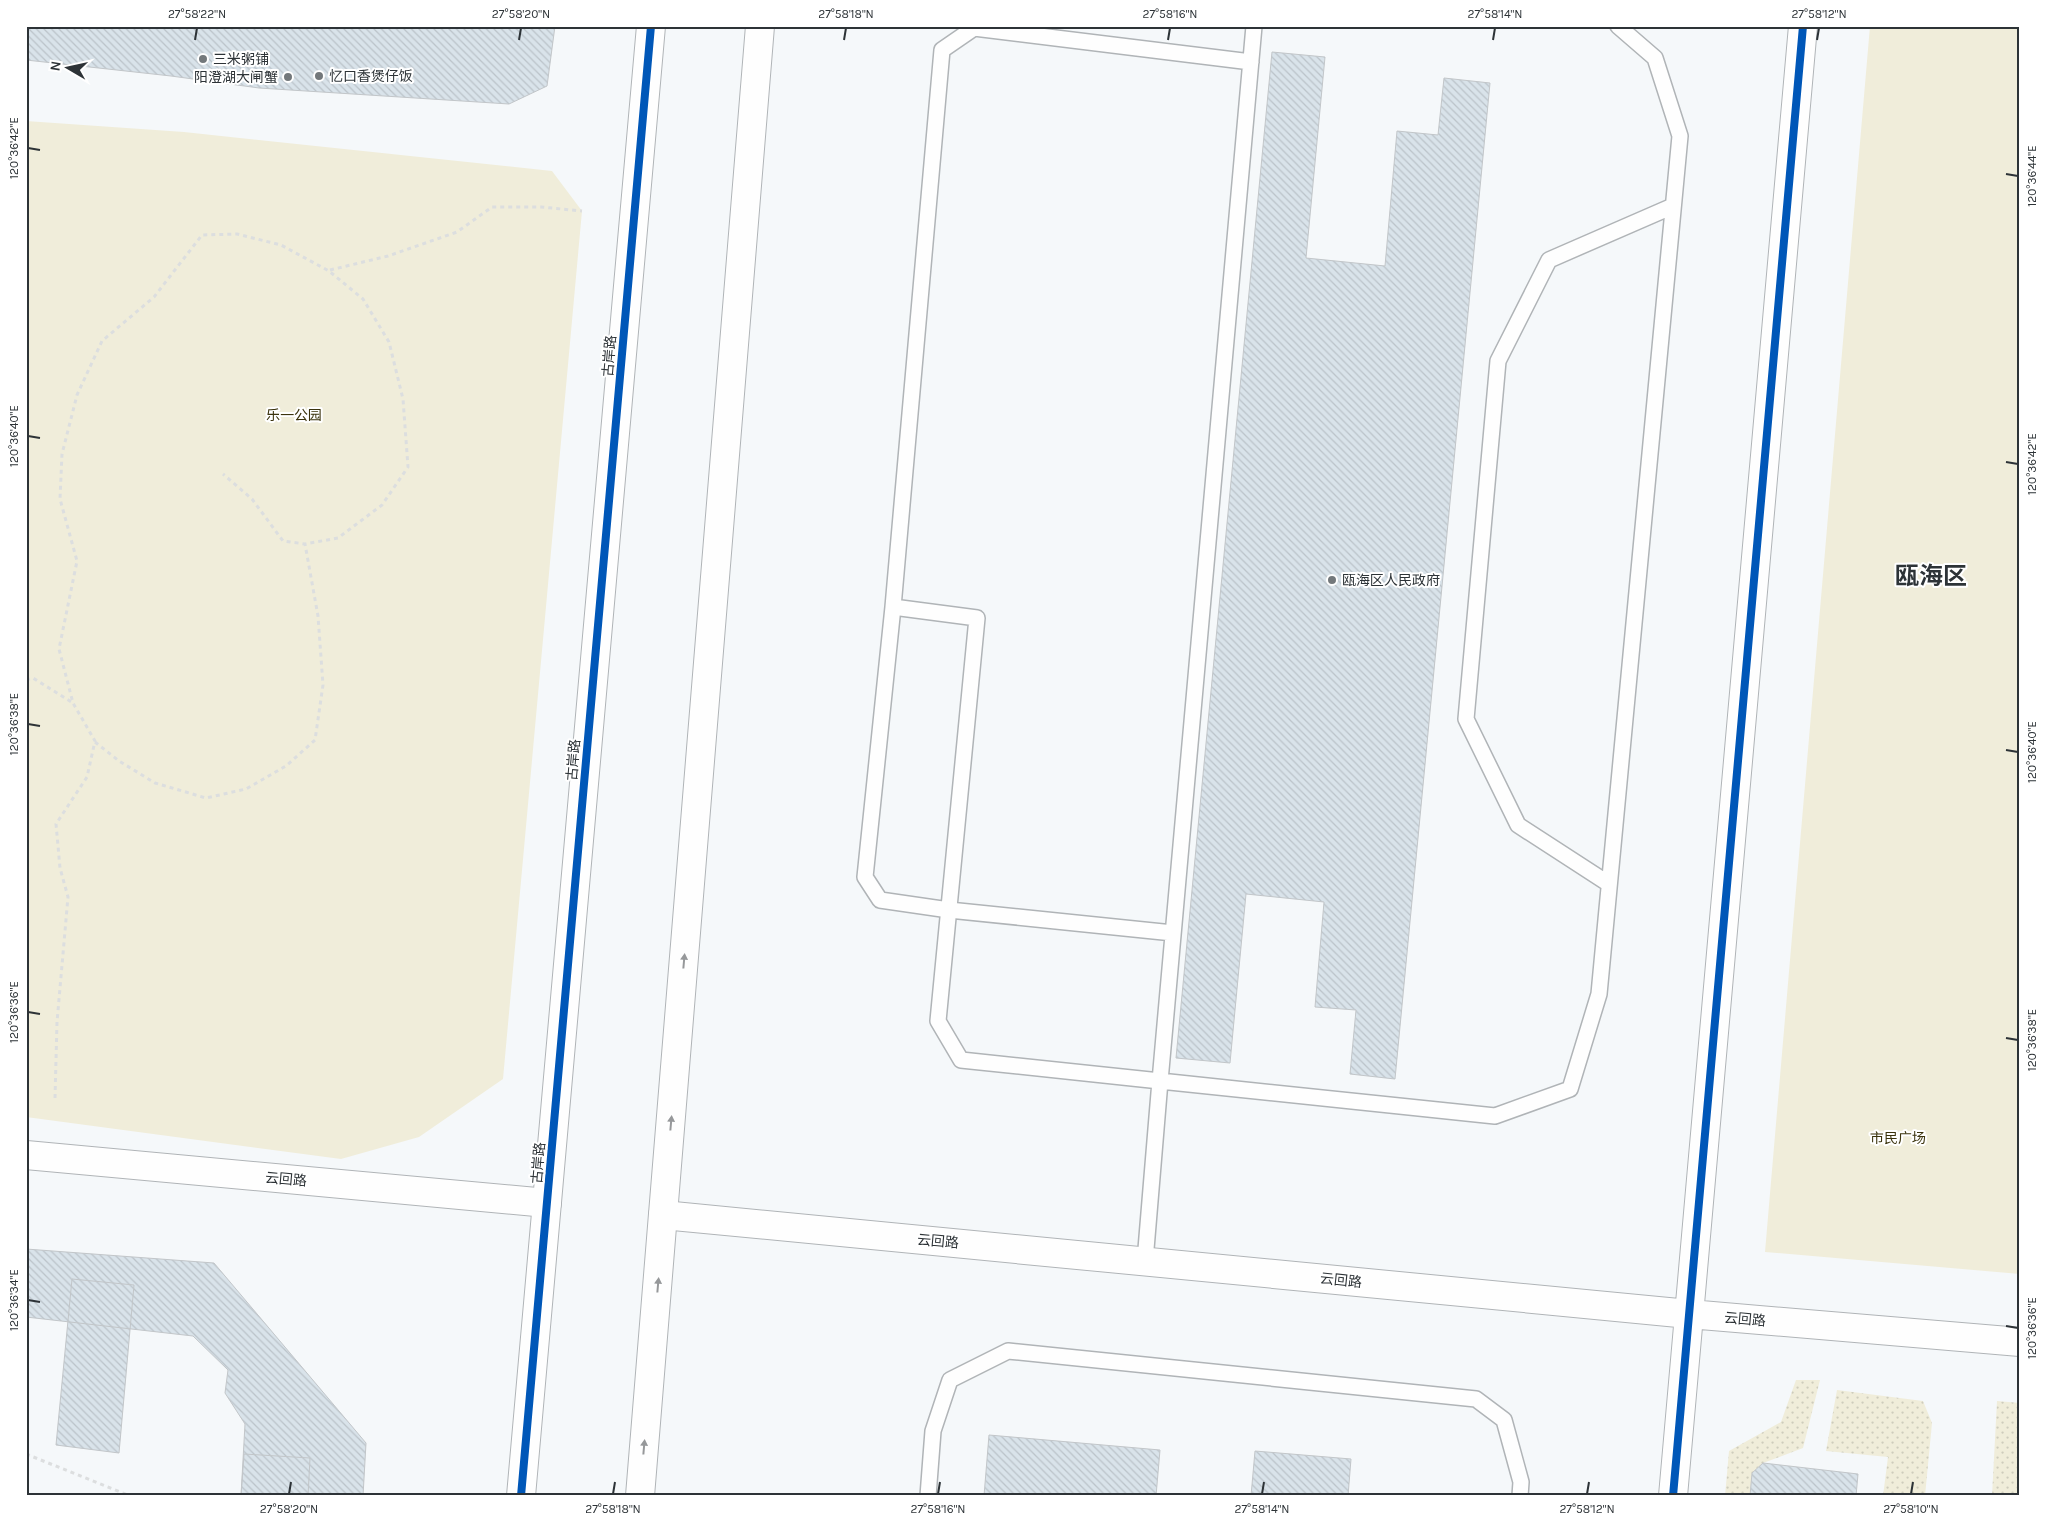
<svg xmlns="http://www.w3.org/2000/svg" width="2046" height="1522" font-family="Karla,'Noto Sans SC',sans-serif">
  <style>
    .grass { fill: url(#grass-dots) }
    .park { fill: #f0edda }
    .building { fill: url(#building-back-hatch); stroke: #c2c6c9 }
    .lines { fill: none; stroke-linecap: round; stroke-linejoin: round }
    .lane-casing { stroke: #b0b4b7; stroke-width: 18 }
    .street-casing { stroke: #b0b4b7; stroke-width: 30 }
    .secondary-casing { stroke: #b0b4b7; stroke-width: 30 }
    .path { stroke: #dcdedf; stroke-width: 3; stroke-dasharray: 4 4; stroke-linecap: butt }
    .lane { stroke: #fefefe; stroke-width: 15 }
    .street { stroke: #fefefe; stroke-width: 28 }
    .secondary { stroke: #fefefe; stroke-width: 28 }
    .cycleway-casing { stroke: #fff; stroke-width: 11 }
    .cycleway { stroke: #0057b8; stroke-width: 8 }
    .oneway { fill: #96989a }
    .ticks { fill: none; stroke: #2d3337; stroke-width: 2 }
    .poi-dot { fill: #73787b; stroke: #fff; stroke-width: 2 }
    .labels { text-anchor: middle; stroke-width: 4; stroke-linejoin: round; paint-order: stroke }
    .poi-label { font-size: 14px; fill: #2d3337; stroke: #fff; text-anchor: start }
    .street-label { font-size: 14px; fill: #2d3337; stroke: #fff }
    .park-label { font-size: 14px; fill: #3b330d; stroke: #fff }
    .town-label { font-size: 24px; font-weight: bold; fill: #2d3337; stroke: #fff }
    .neatline { fill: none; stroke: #2d3337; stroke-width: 2 }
    .ticks-label { font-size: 12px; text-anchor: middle; fill: #2d3337 }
  </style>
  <defs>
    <pattern id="grass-dots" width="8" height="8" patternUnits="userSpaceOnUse" patternTransform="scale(1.25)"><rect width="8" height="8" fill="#f0edda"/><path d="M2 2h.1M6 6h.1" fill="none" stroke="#ceccbc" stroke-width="1.8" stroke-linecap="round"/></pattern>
    <pattern id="building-back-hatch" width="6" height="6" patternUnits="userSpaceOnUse" patternTransform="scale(1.25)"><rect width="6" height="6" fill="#d9e3ea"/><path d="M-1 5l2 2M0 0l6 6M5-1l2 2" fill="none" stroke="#bbc3c9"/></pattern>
  </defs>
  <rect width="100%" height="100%" fill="#f5f8fa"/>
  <path class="grass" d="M1796 1380H1820L1803 1448 1763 1463 1752 1473 1750 1496H1725L1729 1451 1781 1422Z
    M1837 1390 1923 1401 1932 1423 1925 1496H1883L1888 1457 1826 1451Z
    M1997 1401 2020 1403V1496H1992Z"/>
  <path class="park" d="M1870 26H2020V1274L1765 1252Z
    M26 121 184 132 552 171 582 211 503 1079 419 1137 341 1159 26 1117Z"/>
  <path class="building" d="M26 26H555L547 86 509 104 259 88 171 76 26 60Z
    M1272 52 1325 57 1306 258 1385 266 1397 131 1438 135 1444 78 1490 83 1395 1079 1350 1074 1356 1010 1315 1007 1324 902 1246 894 1230 1063 1176 1058Z
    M26 1249 214 1263 366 1443 363 1496H241L245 1424 225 1393 228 1370 193 1336 26 1317Z
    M72 1279 134 1285 119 1453 56 1445Z
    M989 1435 1160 1450 1156 1496H984Z
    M1255 1451 1351 1459 1348 1496H1251Z
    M244 1454 310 1458 308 1496H241Z
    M1763 1463 1858 1474 1856 1496H1750L1752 1473Z"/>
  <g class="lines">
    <defs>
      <path id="lane" d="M1251 62 974 28 942 50 893 607 977 618 938 1021 961 1060 1160 1081 1254 26
        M893 607 865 877 880 900 949 910 1173 933
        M1609 884 1518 825 1466 719 1498 361 1549 260 1673 206
        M1145 1261 1160 1081 1495 1116 1570 1089 1599 994 1680 136 1655 58 1618 26
        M928 1496 933 1431 950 1380 1008 1351 1476 1399 1504 1420 1521 1482 1520 1496"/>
      <path id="street" d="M26 1155 547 1203
        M663 1215 1689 1314 2020 1342
        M1673 1496 1803 26"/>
      <path id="secondary" d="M521 1496 651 26
        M640 1496 760 26"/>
    </defs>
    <use href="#lane" class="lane-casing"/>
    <use href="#street" class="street-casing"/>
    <use href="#secondary" class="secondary-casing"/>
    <path class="path" d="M330 270 388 256 457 232 492 207H541L582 211
      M26 680 33 678 73 703
      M95 742 119 761 155 783 206 798 246 789 286 766 315 740 323 685 318 616 305 544
      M55 1098 57 1022 68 897 60 868 56 824 87 777 95 741 73 703 59 649 77 561 60 499 62 454 77 395 102 341 154 297 202 235 237 234 281 245 329 271 363 299 389 342 403 399 408 467 382 505 338 538 305 544 283 541 252 499 223 474
      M26 1454 130 1496"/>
    <use href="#lane" class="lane"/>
    <use href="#street" class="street"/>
    <use href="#secondary" class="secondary"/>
    <defs>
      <path id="cycleway" d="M521 1496 651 26
        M1673 1496 1803 26"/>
    </defs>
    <use href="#cycleway" class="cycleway-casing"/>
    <use href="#cycleway" class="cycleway"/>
  </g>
  <defs><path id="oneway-solid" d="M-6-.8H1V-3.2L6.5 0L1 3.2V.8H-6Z" transform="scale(1.25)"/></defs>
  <g class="oneway">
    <use href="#oneway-solid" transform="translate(684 961) rotate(-85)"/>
    <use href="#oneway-solid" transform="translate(671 1123) rotate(-85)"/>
    <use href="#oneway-solid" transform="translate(658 1285) rotate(-85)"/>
    <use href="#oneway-solid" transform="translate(644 1447) rotate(-85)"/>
  </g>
  <path class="ticks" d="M195 40 197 28M519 40 521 28M844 40 846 28M1168 40 1170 28M1493 40 1495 28M1817 40 1819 28M28 148 40 150M2006 174 2018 176M28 436 40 438M2006 462 2018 464M28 724 40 726M2006 750 2018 752M28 1012 40 1014M2006 1038 2018 1040M28 1300 40 1302M2006 1326 2018 1328M289 1494 291 1482M613 1494 615 1482M938 1494 940 1482M1262 1494 1264 1482M1587 1494 1589 1482M1911 1494 1913 1482"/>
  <g class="poi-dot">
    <circle cx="203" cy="59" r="5"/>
    <circle cx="319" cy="76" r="5"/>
    <circle cx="288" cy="77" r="5"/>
    <circle cx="1332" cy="580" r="5"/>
  </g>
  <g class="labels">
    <g class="poi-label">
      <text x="213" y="64">三米粥铺</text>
      <text x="329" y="81">忆口香煲仔饭</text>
      <text x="278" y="82" text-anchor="end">阳澄湖大闸蟹</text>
      <text x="1342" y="585">瓯海区人民政府</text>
    </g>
    <g class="street-label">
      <text transform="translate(609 356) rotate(-85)" y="5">古岸路</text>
      <text transform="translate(573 760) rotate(-85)" y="5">古岸路</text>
      <text transform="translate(538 1163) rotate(-85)" y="5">古岸路</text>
      <text transform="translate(286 1179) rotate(5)" y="5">云回路</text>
      <text transform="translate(938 1241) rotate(5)" y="5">云回路</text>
      <text transform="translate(1341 1280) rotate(6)" y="5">云回路</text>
      <text transform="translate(1745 1319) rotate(5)" y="5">云回路</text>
    </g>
    <g class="park-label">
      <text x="294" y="420">乐一公园</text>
      <text x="1898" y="1143">市民广场</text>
    </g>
    <g class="town-label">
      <text x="1931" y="584">瓯海区</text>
    </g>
  </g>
  <rect width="2046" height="1522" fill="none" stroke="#ffffff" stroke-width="55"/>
  <g transform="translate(68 68) rotate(279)" stroke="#ffffff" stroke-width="4" paint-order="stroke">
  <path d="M0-4L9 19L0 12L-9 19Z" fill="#2d3337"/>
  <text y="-8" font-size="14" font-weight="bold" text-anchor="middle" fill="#2d3337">N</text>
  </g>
  <rect x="28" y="28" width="1990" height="1466" class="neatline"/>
  <g class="ticks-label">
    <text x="197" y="18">27°58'22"N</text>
    <text x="521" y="18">27°58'20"N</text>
    <text x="846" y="18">27°58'18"N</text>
    <text x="1170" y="18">27°58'16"N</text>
    <text x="1495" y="18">27°58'14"N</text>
    <text x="1819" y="18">27°58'12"N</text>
    <text transform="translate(14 148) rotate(-90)" y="4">120°36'42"E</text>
    <text transform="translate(2032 176) rotate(-90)" y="4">120°36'44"E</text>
    <text transform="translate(14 436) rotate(-90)" y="4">120°36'40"E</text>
    <text transform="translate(2032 464) rotate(-90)" y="4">120°36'42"E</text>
    <text transform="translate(14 724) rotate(-90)" y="4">120°36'38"E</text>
    <text transform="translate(2032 752) rotate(-90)" y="4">120°36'40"E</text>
    <text transform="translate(14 1012) rotate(-90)" y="4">120°36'36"E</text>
    <text transform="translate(2032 1040) rotate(-90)" y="4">120°36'38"E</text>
    <text transform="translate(14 1300) rotate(-90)" y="4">120°36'34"E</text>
    <text transform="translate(2032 1328) rotate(-90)" y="4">120°36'36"E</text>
    <text x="289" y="1513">27°58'20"N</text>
    <text x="613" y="1513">27°58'18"N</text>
    <text x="938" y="1513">27°58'16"N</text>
    <text x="1262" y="1513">27°58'14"N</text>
    <text x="1587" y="1513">27°58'12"N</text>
    <text x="1911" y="1513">27°58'10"N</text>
  </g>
</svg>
